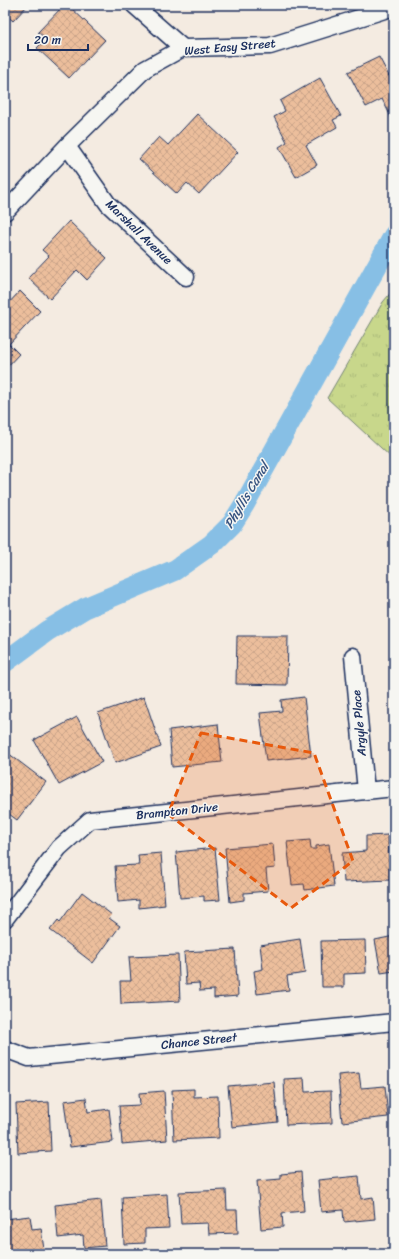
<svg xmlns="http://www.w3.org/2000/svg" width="399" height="1259" font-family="Sriracha,sans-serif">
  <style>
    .grass { fill: url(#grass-tufts); stroke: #728374 }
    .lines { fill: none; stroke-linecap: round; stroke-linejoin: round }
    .canal { stroke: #87bfe5; stroke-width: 21 }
    .building { fill: url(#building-cross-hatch); stroke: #1b2f5e }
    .minor-casing { stroke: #1b2f5e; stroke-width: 19 }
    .minor { stroke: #f6f6f2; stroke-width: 16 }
    .marked { fill: #e8590c; fill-opacity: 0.2; stroke: #e8590c; stroke-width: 3; stroke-dasharray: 8 5; stroke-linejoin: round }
    .labels { text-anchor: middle; stroke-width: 3; stroke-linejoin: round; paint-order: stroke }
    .street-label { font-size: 12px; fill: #1b2f5e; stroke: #f6f6f2 }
    .water-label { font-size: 13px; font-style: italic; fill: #365380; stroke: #f6f6f2 }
  </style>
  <defs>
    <pattern id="grass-tufts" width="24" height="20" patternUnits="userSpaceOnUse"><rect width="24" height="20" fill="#c8d78b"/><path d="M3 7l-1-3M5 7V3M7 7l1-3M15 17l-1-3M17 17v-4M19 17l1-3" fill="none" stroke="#abb97a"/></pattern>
    <pattern id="building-cross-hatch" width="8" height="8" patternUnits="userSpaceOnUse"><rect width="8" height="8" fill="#ecbe9c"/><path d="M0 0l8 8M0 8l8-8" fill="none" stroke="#caa489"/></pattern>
  </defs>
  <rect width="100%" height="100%" fill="#f4ebe1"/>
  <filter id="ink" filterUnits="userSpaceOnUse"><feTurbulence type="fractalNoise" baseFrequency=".025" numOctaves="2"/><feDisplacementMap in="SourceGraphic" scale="8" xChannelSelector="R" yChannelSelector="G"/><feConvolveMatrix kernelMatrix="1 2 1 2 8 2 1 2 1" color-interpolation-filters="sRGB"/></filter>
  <g filter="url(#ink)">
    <path class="grass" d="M394 289V460L327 398 383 302Z"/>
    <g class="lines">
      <path class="canal" d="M5 662 47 631 85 608 175 570 212 544 232 524 244 505 394 235"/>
    </g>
    <path class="building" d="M5 5H28L13 21 5 14Z
      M64 5H68L105 40 69 78 37 48 46 39 38 32Z
      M379 57 389 76 394 73V118L392 119 382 99 366 107 348 72Z
      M320 78 341 116 333 120 337 127 306 145 317 165 296 177 279 147 287 142 274 117 285 111 280 101Z
      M197 114 238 152 199 194 187 183 177 194 139 159 159 137 168 145Z
      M69 221 107 258 87 280 77 270 50 299 28 278 49 256 42 250Z
      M20 291 40 311 9 344 19 354 6 368 5 367V307Z
      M237 636H288L287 685 236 684Z
      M144 697 161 747 115 763 98 713Z
      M304 697 311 756 266 761 260 713 282 711 281 700Z
      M77 717 102 762 59 785 34 740Z
      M218 724 222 762 172 767 169 730Z
      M8 753 46 782 17 820 5 811V758Z
      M388 835 390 880 344 882 342 853 366 851V836Z
      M310 840 311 849H316V846L329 844 334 886 305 890 304 884 292 885 287 842Z
      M273 844 275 868 266 869 268 891 244 893V900L230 902 225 848Z
      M215 848 220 900 204 901V896L180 898 176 852Z
      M161 853 165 905 139 908V900L118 902 115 866 139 865 138 855Z
      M82 892 112 915 109 918 120 926 93 963 50 930 58 920 60 922Z
      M394 936V971L381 973 375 940Z
      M300 939 305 973 287 976 289 990 257 994 254 971 263 969 260 945Z
      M365 940 366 973 344 974V987H322L321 941Z
      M235 949 238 996 214 998V990L200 991 199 983 186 984 184 952Z
      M178 955 180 1001 121 1004 120 981H131L129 957Z
      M359 1073 361 1088 385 1086 388 1117 342 1122 338 1075Z
      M304 1078 305 1092 331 1091 332 1123 286 1125 284 1079Z
      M274 1082 278 1122 232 1127 228 1086Z
      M194 1089V1097L218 1096 219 1138 174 1140 172 1090Z
      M164 1091 167 1140 122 1144 119 1106 140 1105 139 1093Z
      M86 1098 88 1112 109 1109 113 1142 70 1147 64 1101Z
      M49 1102 51 1151 18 1153 16 1104Z
      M301 1172 304 1211 282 1213 283 1227 261 1229 257 1181 281 1179V1174Z
      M359 1176 361 1199 373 1197 375 1219 344 1222 343 1210 321 1212 318 1180Z
      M226 1190 227 1210H237L238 1233 209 1234 208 1223 181 1224 179 1192Z
      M167 1194 169 1228 145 1229V1243L124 1244 122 1197Z
      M101 1200 105 1246 84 1248 83 1235 58 1238 55 1205Z
      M30 1216 32 1229 41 1228 44 1250 5 1254V1219Z"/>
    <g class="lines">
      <defs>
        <path id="minor" d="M134 5 183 48
          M67 146 108 204 186 277
          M5 212 67 146 145 69 183 48 270 46 394 7
          M353 656 366 791
          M5 919 59 848 90 820 394 788
          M5 1049 29 1058 394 1022"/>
      </defs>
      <use href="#minor" class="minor-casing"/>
      <use href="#minor" class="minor"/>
    </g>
  </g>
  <path class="marked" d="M201 733 314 753 353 861 291 908 168 814Z"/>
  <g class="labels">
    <g class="street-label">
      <text transform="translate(230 47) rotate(-5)" y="4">West Easy Street</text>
      <text transform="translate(139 232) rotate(44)" y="4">Marshall Avenue</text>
      <text transform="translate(359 723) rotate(-95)" y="4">Argyle Place</text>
      <text transform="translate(177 811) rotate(-6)" y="4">Brampton Drive</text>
      <text transform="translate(199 1041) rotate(-6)" y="4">Chance Street</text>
    </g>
    <g class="water-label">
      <text transform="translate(246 495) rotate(-59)" y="5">Phyllis Canal</text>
    </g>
  </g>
  <rect width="399" height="1259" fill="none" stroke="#f6f6f2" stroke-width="20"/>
  <rect x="10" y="10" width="379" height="1239" fill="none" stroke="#1b2f5e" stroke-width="1.5" filter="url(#ink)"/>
  <path d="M28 44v6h60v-6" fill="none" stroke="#1b2f5e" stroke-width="2"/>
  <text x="34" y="44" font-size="12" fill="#1b2f5e" stroke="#f6f6f2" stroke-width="3" paint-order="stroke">20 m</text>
</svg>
